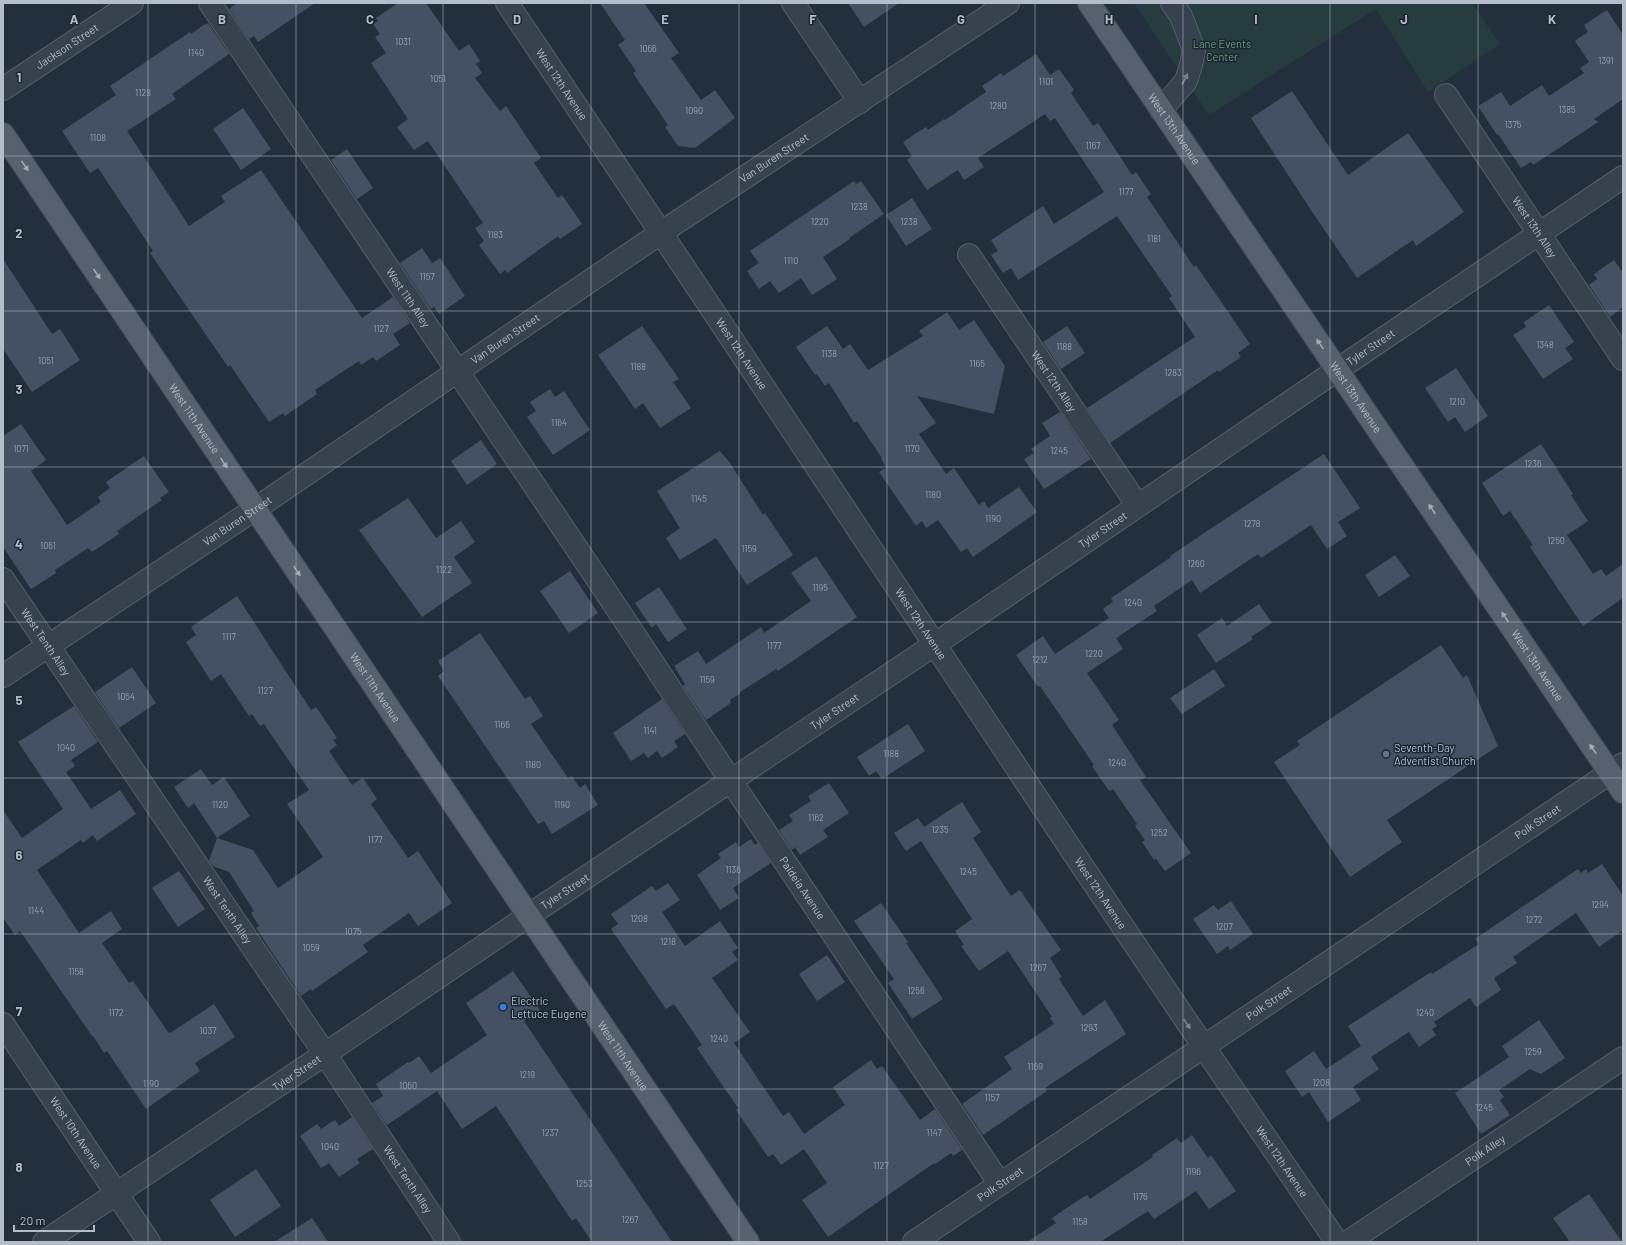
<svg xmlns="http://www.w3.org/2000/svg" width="1626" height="1245" font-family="Barlow,sans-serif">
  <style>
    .green { fill: #263c3f }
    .building { fill: #455162 }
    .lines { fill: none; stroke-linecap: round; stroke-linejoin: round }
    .minor-casing { stroke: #565f6c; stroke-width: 24 }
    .major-casing { stroke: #414a57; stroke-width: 24 }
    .minor { stroke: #38414e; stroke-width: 22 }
    .major { stroke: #56606e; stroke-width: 22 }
    .oneway { fill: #7c8592 }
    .oneway2 { fill: #a1aab7 }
    .grid { fill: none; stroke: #b4bcc9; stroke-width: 1; stroke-opacity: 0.55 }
    .worship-dot { fill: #6b7280; stroke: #1d2633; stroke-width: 1.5 }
    .shop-dot { fill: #3f7fe0; stroke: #1d2633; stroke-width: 1.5 }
    .labels { text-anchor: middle; stroke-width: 3; stroke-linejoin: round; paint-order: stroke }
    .number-label { font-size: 9px; fill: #98a1af }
    .park-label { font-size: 11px; fill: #6b9a76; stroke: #1d2633 }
    .street-label { font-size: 11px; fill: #b4bcc9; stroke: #1d2633 }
    .poi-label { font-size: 11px; fill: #b4bcc9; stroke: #1d2633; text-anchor: start }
    .grid-label { font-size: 13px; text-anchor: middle; font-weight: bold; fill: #b4bcc9; stroke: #1d2633; stroke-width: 3; stroke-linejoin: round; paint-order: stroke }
  </style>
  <rect width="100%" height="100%" fill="#242f3e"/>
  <path class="green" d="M1134 3H1472L1500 44 1428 92 1376 9 1209 115Z"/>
  <path class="building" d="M237 3H315L258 42 254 36 249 39 229 9Z
    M398 3H426L459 51 469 44 480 61 476 64 482 73 475 78 500 111 506 106 541 158 534 163 558 198 562 195 582 224 560 239 558 236 507 273 505 270 500 274 479 245 484 241 475 228 483 223 428 141 414 150 397 127 408 119 371 63 386 53 375 37 380 34 373 24 378 21 376 18Z
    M600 3H644L679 53 671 58 701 100 715 90 735 118 695 148 678 146 665 127 668 125 633 73 636 71 618 45 625 40Z
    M848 3H899L864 27Z
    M1607 10 1623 35V99L1594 119 1598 122 1562 146 1533 165 1531 162 1521 168 1498 134 1497 135 1478 106 1501 92 1510 106 1542 85 1549 96 1584 73 1580 68 1589 62 1575 41 1588 32 1584 25Z
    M208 23 229 54 172 94 176 99 127 131 189 226 225 202 221 196 261 170 362 318 393 297 410 323 393 334 400 345 376 361 373 357 361 365 359 361 315 390 317 394 285 416 283 413 269 422 230 365 228 367 150 253 153 251 98 168 90 173 62 131 116 95 110 86 190 32 191 34 205 24 206 25Z
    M1036 54 1050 75 1059 69 1074 90 1071 93 1093 126 1098 123 1132 175 1136 172 1151 194 1147 197 1194 267 1196 265 1250 344 1238 353 1241 357 1219 372 1218 370 1110 443 1087 408 1195 337 1169 298 1172 296 1117 216 1018 280 1011 268 1003 273 991 255 998 251 991 240 1043 206 1054 224 1104 192 1055 118 1050 121 1045 114 978 158 984 167 964 180 958 170 927 190 907 160 912 156 903 142 926 127 928 130 944 119 945 120 986 92 982 86 1001 73 1003 76Z
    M1292 91 1348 175 1408 133 1464 212 1416 246 1413 240 1357 278 1311 210 1251 118Z
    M243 108 271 149 241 170 213 129Z
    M347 149 373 188 357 199 331 160Z
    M854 181 856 184 861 181 884 214 849 238 850 239 823 257 837 279 812 295 801 278 779 293 770 281 759 289 747 271 759 263 750 251Z
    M912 198 932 229 906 246 886 215Z
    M422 248 432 263 440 258 465 296 439 314 434 307 431 309 400 263Z
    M3 259 52 334 60 329 80 360 32 392 3 349Z
    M1614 260 1623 273V307L1610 317 1589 285 1597 279 1594 274Z
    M1549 305 1574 342 1565 348 1573 359 1543 379 1513 335 1526 327 1524 322Z
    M947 312 959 330 974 320 1005 366 994 414 917 396 936 423 919 434 946 474 954 468 979 505 984 501 988 508 1019 487 1037 512 973 557 967 548 961 552 938 520 926 528 922 521 916 526 879 472 886 468 881 459 882 458 857 421 854 423 829 383 825 386 817 374 815 375 796 347 827 326 843 349 850 344 868 370 923 336 919 331Z
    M642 326 679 379 673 382 691 408 660 428 643 403 635 409 598 355Z
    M1067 326 1085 353 1061 369 1043 342Z
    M1456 368 1488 416 1465 432 1455 417 1448 422 1425 388Z
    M550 389 555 397 564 391 590 430 553 455 527 417 536 411 530 402Z
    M1060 412 1091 459 1044 489 1024 459 1034 453 1031 449 1050 436 1042 423Z
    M21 424 46 460 31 471 67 525 101 502 98 497 110 488 106 482 144 456 169 492 160 498 162 500 117 531 119 534 92 552 88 548 55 570 56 573 31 589 3 547V436Z
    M481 440 497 464 467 485 451 461Z
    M1541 444 1573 494 1571 495 1588 521 1567 535 1593 574 1601 569 1606 576 1623 564V598L1583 626 1530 547 1533 545 1510 511 1503 516 1482 483Z
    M720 451 730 463 763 515 765 513 793 555 747 585 716 538 680 560 666 538 680 528 657 491Z
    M1324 454 1360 508 1338 522 1347 536 1327 549 1311 525 1261 558 1258 554 1200 593 1192 580 1154 606 1157 611 1116 638 1123 649 1087 673 1119 720 1112 725 1146 777 1140 780 1191 853 1165 871 1156 859 1154 860 1142 842 1145 840 1135 826 1137 824 1113 789 1109 791 1092 766 1094 765 1040 686 1038 687 1016 655 1043 636 1055 654 1109 618 1103 609 1113 602 1111 598 1171 557 1170 556 1207 531Z
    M408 498 436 538 461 521 475 542 454 557 472 583 422 617 359 530Z
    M1395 555 1410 576 1379 597 1365 575Z
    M816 556 857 617 778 671 776 669 740 692 741 693 730 700 731 703 706 720 683 686 685 684 674 666 698 651 706 664 761 627 764 633 811 601 791 573Z
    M570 571 598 613 569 633 540 591Z
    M659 587 687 629 668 642 656 624 652 628 635 603Z
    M237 596 311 710 316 707 337 738 333 740 337 745 329 751 352 785 363 778 377 799 371 804 408 858 418 851 452 903 418 926 409 913 363 945 368 952 312 991 311 989 301 996 256 928 259 926 251 913 254 911 229 872 213 866 209 861 217 838 253 850 278 888 323 857 287 804 309 790 264 724 260 726 252 714 249 716 221 674 211 681 186 642 196 635 191 627Z
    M1259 604 1272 623 1251 637 1253 639 1216 663 1197 635 1222 618 1227 626Z
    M480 633 525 699 530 696 543 716 531 724 568 778 572 776 580 788 585 784 598 805 552 834 544 821 538 824 438 676 444 671 438 661Z
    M1441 645 1463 678 1467 675 1498 746 1387 820 1402 842 1350 877 1274 762 1300 745 1297 741Z
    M132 667 156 703 119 728 95 692Z
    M1214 669 1225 686 1182 714 1170 698Z
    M662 699 685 734 674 741 678 747 662 758 657 751 648 758 644 753 631 761 613 733Z
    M74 706 98 742 71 760 75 766 66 772 91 809 120 790 136 814 97 841 93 835 83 843 81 840 37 870 79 933 111 911 122 929 102 943 129 983 133 981 168 1032 170 1033 214 1004 235 1037 195 1063 200 1071 146 1109 107 1051 104 1053 93 1036H92L20 931 15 935 3 918V810L22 838 63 809 18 742Z
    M908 724 925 751 882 779 876 771 869 776 857 757Z
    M201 769 212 785 224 777 250 816 217 838 194 803 188 808 174 787Z
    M829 783 849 813 823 830 828 837 800 855 795 847 792 850 779 830 793 821 789 815 811 801 808 796Z
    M962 802 981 832 973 838 1011 896 1020 890 1061 950 1050 958 1062 977 1059 979 1083 1016 1105 1000 1126 1034 1045 1088 1047 1091 983 1135 962 1104 1012 1069 1004 1057 1054 1024 1050 1018 1052 1017 1008 951 979 971 961 946 964 945 955 931 972 919 921 841 906 851 894 833 918 818 924 827Z
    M751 839 755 845 758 843 771 863 733 888 739 898 720 910 697 875 721 858 718 854 736 842 739 847Z
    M1602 864 1623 896V930L1599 947 1576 913 1513 957 1517 963 1494 978 1501 990 1476 1007 1470 998 1434 1022 1437 1026 1432 1029 1436 1035 1419 1047 1409 1032 1371 1057 1379 1069 1353 1087 1361 1100 1328 1122 1309 1092 1302 1097 1285 1071 1314 1051 1326 1069 1361 1046 1348 1026 1431 972 1432 974 1479 944 1475 939 1578 869 1581 873 1586 869 1588 873Z
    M179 871 205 909 178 927 152 888Z
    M668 883 680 900 662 912 685 946 720 921 738 948 732 952 738 960 712 978 750 1032 734 1043 783 1116 789 1112 804 1134 845 1105 833 1087 871 1060 877 1069 882 1066 920 1120 935 1109 962 1150 953 1156 951 1153 935 1164 934 1163 828 1237 802 1200 827 1183 804 1149 781 1165 773 1154 768 1157 736 1110 738 1108 697 1048 702 1045 674 1004 666 1009 611 929 618 924 611 914 652 886 656 891Z
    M1231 901 1253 934 1230 950 1228 946 1217 954 1193 919 1214 905 1218 910Z
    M881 903 908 942 906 943 943 999 912 1019 888 983 894 979 854 921Z
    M827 955 845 982 817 1001 799 974Z
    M513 971 540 1010 524 1021 672 1242H592L576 1218 572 1221 496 1106 462 1129 437 1091 387 1125 372 1103 383 1096 376 1084 408 1062 409 1063 419 1056 431 1073 487 1035 466 1003Z
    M1539 1020 1565 1058 1541 1074 1530 1069 1499 1090 1504 1097 1500 1100 1510 1115 1481 1134 1455 1093 1509 1057 1502 1046Z
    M352 1117 373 1149 357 1159 360 1163 339 1177 329 1163 321 1168 300 1136 317 1124 321 1129 335 1120 339 1126Z
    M1192 1135 1208 1158 1211 1155 1236 1191 1209 1209 1196 1191 1154 1219 1148 1211 1100 1242H1027L1056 1223 1052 1218 1077 1201 1087 1195 1090 1199 1153 1157 1152 1155 1177 1138 1181 1143Z
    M256 1169 281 1206 235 1237 210 1200Z
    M1589 1194 1622 1242H1570L1553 1218Z
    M312 1218 328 1242H274Z"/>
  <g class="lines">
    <defs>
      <g id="minor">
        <path id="s1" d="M210 3 606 592 731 781 1000 1184"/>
        <path id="s2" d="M507 3C785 415 1055 832 1337 1242"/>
        <path d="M793 3 860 102"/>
        <path id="s3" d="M3 89 132 3"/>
        <path id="s4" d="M1446 95 1623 359"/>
        <path d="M1161 110 1186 81 1191 65 1194 50 1181 16 1172 3"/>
        <path id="s5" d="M969 255 1138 506"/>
        <path id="s6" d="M3 579 325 1054 449 1242"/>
        <path id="s7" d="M3 676 255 509 662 232 1008 3"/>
        <path id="s8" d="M3 1024 149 1242"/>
        <path id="s9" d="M44 1242 325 1054 528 916 934 645 1337 370 1623 177"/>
        <path id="s10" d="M914 1242 1623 764"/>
        <path id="s11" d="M1348 1242 1623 1058"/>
      </g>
      <g id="major">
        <path id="s12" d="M1089 3 1623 792"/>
        <path id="s13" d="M3 134 748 1242"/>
      </g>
    </defs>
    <use href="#minor" class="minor-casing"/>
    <use href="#major" class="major-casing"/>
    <use href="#minor" class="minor"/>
    <use href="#major" class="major"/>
  </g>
  <defs><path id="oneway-solid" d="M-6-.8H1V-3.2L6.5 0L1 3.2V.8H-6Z"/></defs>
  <g class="oneway">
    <use href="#oneway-solid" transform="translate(1185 79) rotate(-62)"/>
    <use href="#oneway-solid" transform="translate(1187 1024) rotate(56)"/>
  </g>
  <g class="oneway2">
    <use href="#oneway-solid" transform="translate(25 166) rotate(56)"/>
    <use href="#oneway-solid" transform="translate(97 274) rotate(56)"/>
    <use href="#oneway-solid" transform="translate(1320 344) rotate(-124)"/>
    <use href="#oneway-solid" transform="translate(224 463) rotate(56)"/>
    <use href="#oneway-solid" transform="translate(1432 509) rotate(-124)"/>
    <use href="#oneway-solid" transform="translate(297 571) rotate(56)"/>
    <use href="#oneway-solid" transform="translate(1505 617) rotate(-124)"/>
    <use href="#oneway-solid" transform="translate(1593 749) rotate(-125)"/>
  </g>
  <path class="grid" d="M148 3V1242M296 3V1242M443 3V1242M591 3V1242M739 3V1242M887 3V1242M1035 3V1242M1183 3V1242M1330 3V1242M1478 3V1242M3 156H1623M3 311H1623M3 467H1623M3 622H1623M3 778H1623M3 934H1623M3 1089H1623"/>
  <circle class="worship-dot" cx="1386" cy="754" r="4"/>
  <circle class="shop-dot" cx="503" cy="1007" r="4"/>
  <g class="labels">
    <g class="number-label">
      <text x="403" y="45">1031</text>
      <text x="648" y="52">1066</text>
      <text x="196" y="56">1140</text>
      <text x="1606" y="64">1391</text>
      <text x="438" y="82">1051</text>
      <text x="1046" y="85">1101</text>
      <text x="143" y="96">1128</text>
      <text x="998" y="109">1280</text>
      <text x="1567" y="113">1385</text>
      <text x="694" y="114">1090</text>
      <text x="1513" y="128">1375</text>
      <text x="98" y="141">1108</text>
      <text x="1093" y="149">1167</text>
      <text x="1126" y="195">1177</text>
      <text x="859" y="210">1238</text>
      <text x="820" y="225">1220</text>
      <text x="909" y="225">1238</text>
      <text x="495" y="238">1183</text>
      <text x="1154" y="242">1181</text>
      <text x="791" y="264">1110</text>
      <text x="427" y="280">1157</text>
      <text x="381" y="332">1127</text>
      <text x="1545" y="348">1348</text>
      <text x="1064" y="350">1188</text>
      <text x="829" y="357">1138</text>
      <text x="46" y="364">1051</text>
      <text x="977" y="367">1165</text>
      <text x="638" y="370">1188</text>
      <text x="1173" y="376">1283</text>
      <text x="1457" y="405">1210</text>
      <text x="559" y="426">1164</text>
      <text x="21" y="452">1071</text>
      <text x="912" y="452">1170</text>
      <text x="1059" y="454">1245</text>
      <text x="1533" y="467">1236</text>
      <text x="933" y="498">1180</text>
      <text x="699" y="502">1145</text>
      <text x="993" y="522">1190</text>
      <text x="1252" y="527">1278</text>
      <text x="1556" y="544">1250</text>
      <text x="48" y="549">1061</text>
      <text x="749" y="552">1159</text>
      <text x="1196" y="567">1260</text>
      <text x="444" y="573">1122</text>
      <text x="820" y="591">1195</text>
      <text x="1133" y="606">1240</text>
      <text x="229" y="640">1117</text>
      <text x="774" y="649">1177</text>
      <text x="1094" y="657">1220</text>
      <text x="1040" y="663">1212</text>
      <text x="707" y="683">1159</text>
      <text x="265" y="694">1127</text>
      <text x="126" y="700">1054</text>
      <text x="502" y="728">1166</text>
      <text x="650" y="734">1141</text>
      <text x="66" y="751">1040</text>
      <text x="891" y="757">1188</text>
      <text x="1117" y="766">1240</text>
      <text x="533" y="768">1180</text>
      <text x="220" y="808">1120</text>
      <text x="562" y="808">1190</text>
      <text x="816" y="821">1162</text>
      <text x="940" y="833">1235</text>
      <text x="1159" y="836">1252</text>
      <text x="375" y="843">1177</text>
      <text x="733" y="873">1136</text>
      <text x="968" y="875">1245</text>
      <text x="1600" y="908">1294</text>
      <text x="36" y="914">1144</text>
      <text x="639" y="922">1208</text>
      <text x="1534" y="923">1272</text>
      <text x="1224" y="930">1207</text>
      <text x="353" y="935">1075</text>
      <text x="668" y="945">1218</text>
      <text x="311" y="951">1059</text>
      <text x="1038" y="971">1267</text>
      <text x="76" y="975">1158</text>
      <text x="916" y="994">1256</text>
      <text x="116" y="1016">1172</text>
      <text x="1425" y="1016">1240</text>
      <text x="1089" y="1031">1293</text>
      <text x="208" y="1034">1037</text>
      <text x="719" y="1042">1240</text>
      <text x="1533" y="1055">1259</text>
      <text x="1035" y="1070">1169</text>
      <text x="527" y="1078">1219</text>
      <text x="1321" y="1086">1208</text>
      <text x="151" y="1087">1190</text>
      <text x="408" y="1089">1060</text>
      <text x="992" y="1101">1157</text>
      <text x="1484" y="1111">1245</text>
      <text x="550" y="1136">1237</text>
      <text x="934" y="1136">1147</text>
      <text x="330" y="1150">1040</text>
      <text x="881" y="1169">1127</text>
      <text x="1193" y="1175">1196</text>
      <text x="584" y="1187">1253</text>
      <text x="1140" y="1200">1176</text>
      <text x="630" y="1223">1267</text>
      <text x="1080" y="1225">1158</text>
    </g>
    <g class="park-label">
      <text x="1222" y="48">Lane Events<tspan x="1222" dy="13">Center</tspan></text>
    </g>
    <g class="street-label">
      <text dy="4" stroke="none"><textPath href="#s3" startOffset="77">Jackson Street</textPath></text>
      <text dy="4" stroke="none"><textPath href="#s2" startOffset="98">West 12th Avenue</textPath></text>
      <text dy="4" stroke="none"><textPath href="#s12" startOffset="152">West 13th Avenue</textPath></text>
      <text dy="4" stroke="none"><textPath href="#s7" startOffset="929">Van Buren Street</textPath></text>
      <text dy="4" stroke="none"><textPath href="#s4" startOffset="159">West 13th Alley</textPath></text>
      <text dy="4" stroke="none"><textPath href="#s1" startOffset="355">West 11th Alley</textPath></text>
      <text dy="4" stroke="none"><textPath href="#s7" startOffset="605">Van Buren Street</textPath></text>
      <text dy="4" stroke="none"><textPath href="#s9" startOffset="1600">Tyler Street</textPath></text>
      <text dy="4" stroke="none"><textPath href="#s2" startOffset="422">West 12th Avenue</textPath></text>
      <text dy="4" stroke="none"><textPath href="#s5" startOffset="152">West 12th Alley</textPath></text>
      <text dy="4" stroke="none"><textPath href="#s12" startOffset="476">West 13th Avenue</textPath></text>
      <text dy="4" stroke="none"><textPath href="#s13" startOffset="343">West 11th Avenue</textPath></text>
      <text dy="4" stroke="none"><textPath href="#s7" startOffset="281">Van Buren Street</textPath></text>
      <text dy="4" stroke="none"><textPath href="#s9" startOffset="1276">Tyler Street</textPath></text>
      <text dy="4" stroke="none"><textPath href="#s2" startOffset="746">West 12th Avenue</textPath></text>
      <text dy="4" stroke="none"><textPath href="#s6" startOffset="76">West Tenth Alley</textPath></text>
      <text dy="4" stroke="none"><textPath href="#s12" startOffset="800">West 13th Avenue</textPath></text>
      <text dy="4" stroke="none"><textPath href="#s13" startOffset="667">West 11th Avenue</textPath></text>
      <text dy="4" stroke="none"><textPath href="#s9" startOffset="952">Tyler Street</textPath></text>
      <text dy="4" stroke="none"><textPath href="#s10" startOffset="752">Polk Street</textPath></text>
      <text dy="4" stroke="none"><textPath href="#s1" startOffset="1065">Paideia Avenue</textPath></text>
      <text dy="4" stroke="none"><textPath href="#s9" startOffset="628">Tyler Street</textPath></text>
      <text dy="4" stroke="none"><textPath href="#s2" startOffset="1070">West 12th Avenue</textPath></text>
      <text dy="4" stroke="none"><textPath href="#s6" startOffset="400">West Tenth Alley</textPath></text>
      <text dy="4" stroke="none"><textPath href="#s10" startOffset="428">Polk Street</textPath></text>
      <text dy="4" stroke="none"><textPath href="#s13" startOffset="1111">West 11th Avenue</textPath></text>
      <text dy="4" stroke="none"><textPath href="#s9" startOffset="304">Tyler Street</textPath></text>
      <text dy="4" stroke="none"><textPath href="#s8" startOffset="131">West 10th Avenue</textPath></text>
      <text dy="4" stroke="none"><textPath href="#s11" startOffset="165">Polk Alley</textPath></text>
      <text dy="4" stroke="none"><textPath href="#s2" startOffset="1394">West 12th Avenue</textPath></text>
      <text dy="4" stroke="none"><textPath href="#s6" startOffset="724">West Tenth Alley</textPath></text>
      <text dy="4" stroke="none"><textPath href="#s10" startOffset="104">Polk Street</textPath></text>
    </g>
    <g class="poi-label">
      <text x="1394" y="752">Seventh-Day<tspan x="1394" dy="13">Adventist Church</tspan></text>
      <text x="511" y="1005">Electric<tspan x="511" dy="13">Lettuce Eugene</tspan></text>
    </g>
  </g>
  <g class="grid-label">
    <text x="74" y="24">A</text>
    <text x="222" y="24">B</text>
    <text x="370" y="24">C</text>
    <text x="517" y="24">D</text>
    <text x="665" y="24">E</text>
    <text x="813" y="24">F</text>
    <text x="961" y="24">G</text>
    <text x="1109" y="24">H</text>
    <text x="1256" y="24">I</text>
    <text x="1404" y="24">J</text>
    <text x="1552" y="24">K</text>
    <text x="19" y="82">1</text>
    <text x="19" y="238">2</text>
    <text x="19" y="394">3</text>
    <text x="19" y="549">4</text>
    <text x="19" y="705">5</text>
    <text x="19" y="860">6</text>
    <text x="19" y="1016">7</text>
    <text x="19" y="1172">8</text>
  </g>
  <rect width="1626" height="1245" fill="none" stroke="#b4bcc9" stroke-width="8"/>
  <path d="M14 1225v6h80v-6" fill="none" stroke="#b4bcc9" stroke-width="2"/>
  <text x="20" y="1225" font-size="12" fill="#b4bcc9" stroke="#1d2633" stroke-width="3" paint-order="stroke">20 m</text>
</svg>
